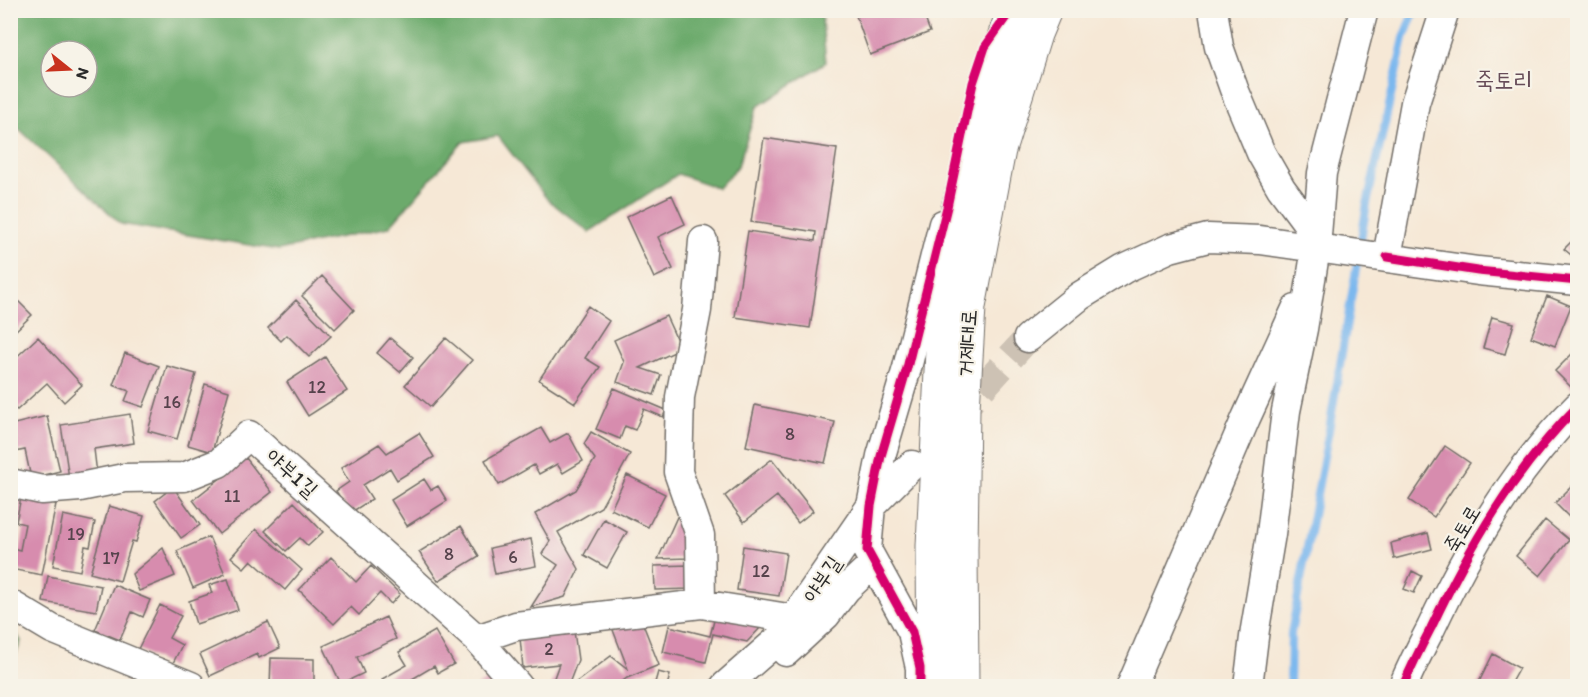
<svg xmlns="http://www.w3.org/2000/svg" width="1588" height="697" font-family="Itim,'Poor Story',sans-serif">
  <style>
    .forest { fill: #6caa6c; stroke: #4c6a4c; stroke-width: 1.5; fill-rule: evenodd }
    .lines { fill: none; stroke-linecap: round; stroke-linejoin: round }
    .stream { stroke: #7cb8ee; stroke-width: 8 }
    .building { fill: #d78cae }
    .minor-tunnel { stroke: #cdc2b4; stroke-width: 28; stroke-dasharray: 28 14; stroke-linecap: butt }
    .minor-casing { stroke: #726d67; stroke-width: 31 }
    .major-casing { stroke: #726d67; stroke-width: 35 }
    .minor { stroke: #fff; stroke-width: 28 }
    .major { stroke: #fff; stroke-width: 33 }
    .cycleway-casing { stroke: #f7f3e8; stroke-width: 13 }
    .cycleway { stroke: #d6006c; stroke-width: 9 }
    .labels { text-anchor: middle; stroke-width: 4.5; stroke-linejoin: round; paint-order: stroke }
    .number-label { font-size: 18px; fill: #56434c }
    .street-label { font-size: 21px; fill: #2b2b2b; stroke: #f7f3e8 }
    .quarter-label { font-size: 24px; fill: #674d59; stroke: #f7f3e8 }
  </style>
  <rect width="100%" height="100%" fill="#f7f3e8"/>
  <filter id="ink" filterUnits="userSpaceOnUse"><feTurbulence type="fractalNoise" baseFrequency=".0167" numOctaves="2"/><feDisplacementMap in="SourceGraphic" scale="12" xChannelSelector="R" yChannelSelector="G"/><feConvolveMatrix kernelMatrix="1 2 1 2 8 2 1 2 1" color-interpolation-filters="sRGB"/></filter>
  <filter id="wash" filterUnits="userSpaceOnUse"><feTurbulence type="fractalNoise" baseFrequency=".008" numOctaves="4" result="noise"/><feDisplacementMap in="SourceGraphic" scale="24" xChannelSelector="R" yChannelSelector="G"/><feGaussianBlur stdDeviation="1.35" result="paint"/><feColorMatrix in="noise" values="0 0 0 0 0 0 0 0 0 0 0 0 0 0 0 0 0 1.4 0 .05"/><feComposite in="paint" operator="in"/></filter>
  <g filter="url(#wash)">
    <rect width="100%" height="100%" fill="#f6e8d6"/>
    <path class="forest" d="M11 10 821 11 826 62 757 107 738 166 718 188 678 174 589 232 547 199 498 136 463 142 389 227 279 250 121 224 17 127 11 133ZM51 51H87V87H51Z
      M11 625 21 641 11 667Z"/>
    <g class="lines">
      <path class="stream" d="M1290 686 1291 633 1329 430 1367 204 1404 38 1415 10"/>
    </g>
    <g id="blocks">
      <path class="building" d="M854 10H922L930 32 870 55Z
        M764 138 837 149 810 328 735 317 748 231 815 241 816 232 751 222Z
        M672 195 685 224 658 237 673 269 654 278 626 217Z
        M1578 235V257L1576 259 1564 249Z
        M322 276 354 310 335 329 302 296Z
        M10 293 32 315 13 333 10 330Z
        M1547 296 1571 306 1555 346 1531 337Z
        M296 300 331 336 309 357 287 335 281 341 268 328Z
        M588 306 609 321 585 358 600 367 575 403 539 380Z
        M666 316 681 349 640 368 661 375 654 395 617 382 624 362 614 340Z
        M1492 317 1514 323 1505 354 1483 348Z
        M38 337 82 385 64 402 47 383 17 410 10 405V363Z
        M390 338 413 357 400 372 377 353Z
        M446 338 472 360 431 407 405 385Z
        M1578 348V385L1573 389 1555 371Z
        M125 353 159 366 143 407 125 401 129 391 113 385Z
        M325 357 347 391 308 416 287 382Z
        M167 366 196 374 177 439 148 431Z
        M205 384 229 391 212 452 188 445Z
        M614 388 666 410 663 417 644 409 635 430 625 426 620 439 596 429Z
        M755 405 835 422 825 463 746 446Z
        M130 414 134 443 94 449 97 474 69 478 61 425Z
        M47 416 60 471 31 478 25 450 10 453V425Z
        M541 428 550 443 568 433 583 461 563 473 557 464 539 474 534 465 499 485 485 460Z
        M591 432 630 454 601 507 558 532 579 569 565 597 531 607 558 565 542 554 550 541 535 514 576 490 595 459 584 444Z
        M419 433 434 457 397 480 390 468 363 485 372 499 350 513 336 491 349 482 341 468 379 444 387 453Z
        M1445 446 1470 463 1434 517 1409 500Z
        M246 458 272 492 219 534 193 500Z
        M772 459 813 511 798 523 777 496 744 522 725 496Z
        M627 475 665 494 648 527 611 509Z
        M424 479 431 490 438 486 447 501 407 526 391 500Z
        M1578 480V526L1555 503Z
        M173 487 200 525 181 538 155 501Z
        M21 497 56 504 42 575 10 569 12 548 20 550 25 524 16 522Z
        M294 502 323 532 308 546 300 538 286 551 265 531Z
        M109 506 144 516 136 542 132 541 120 581 90 573Z
        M63 515 95 522 90 547 85 546 80 571 53 566Z
        M677 517 687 524 688 558 658 559Z
        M604 519 627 532 607 568 584 555Z
        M1545 520 1569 540 1540 576 1516 556Z
        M461 526 479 556 438 581 419 552Z
        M256 529 302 570 285 590 251 560 244 568 231 557Z
        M1428 533 1432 549 1394 559 1391 543Z
        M209 537 225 574 193 588 177 551Z
        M531 539 536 566 495 574 490 548Z
        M743 546 786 553 779 596 737 590Z
        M163 548 175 576 139 591 132 574Z
        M331 557 356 582 371 566 400 594 391 604 380 593 359 615 351 607 334 624 299 590Z
        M690 565V589L655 590 654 566Z
        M1412 571 1422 576 1414 593 1404 589Z
        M48 576 101 586 96 611 43 602Z
        M228 579 238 610 196 624 189 601 212 593 209 585Z
        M114 585 150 600 143 617 132 612 120 640 95 630Z
        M160 605 181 616 169 638 182 645 171 667 138 649Z
        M716 613 763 625 747 642 713 634 706 662 663 652 669 626 710 636Z
        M386 617 396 639 357 657 364 673 341 684 323 646Z
        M641 619 659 665 627 678 616 686H578L575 683 611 656 628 669 613 630Z
        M268 622 280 648 259 658 257 654 210 676 200 654Z
        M435 631 454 664 438 673 434 666 412 679 416 686H386L382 679 407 665 399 652Z
        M574 631 578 660 568 686H551L559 664 523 668 520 638Z
        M1493 654 1519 668 1509 686H1477Z
        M271 658 314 659V686H270Z
        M658 672 670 675 667 686H654Z
        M488 680 495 686H476Z"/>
    </g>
  </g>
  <g filter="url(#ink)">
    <use href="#blocks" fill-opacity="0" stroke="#726d67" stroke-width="1.5"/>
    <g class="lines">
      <path class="minor-tunnel" d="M954 419 1028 338"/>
      <defs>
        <path id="minor" d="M1213 10 1219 47 1234 89 1261 153 1281 188 1307 223 1315 246
          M1387 257 1415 103 1445 10
          M1028 338 1080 296 1124 269 1170 248 1208 238 1260 240 1478 271 1578 281
          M10 483 42 490 80 487 124 478 184 477 219 463 249 435 477 639 518 686
          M10 604 52 629 191 686
          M701 604 700 535 678 472 680 397 697 310 703 241
          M477 639 516 626 701 604 794 619
          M786 652 826 615 846 589 873 564
          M725 686 781 637 871 506 912 465
          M920 686V668L912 632 867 550 871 506 881 456 907 368 943 224
          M1131 686 1246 418 1296 309
          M1248 686 1255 629 1271 534 1286 411 1303 329 1316 248 1322 173 1364 10
          M1403 686C1411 667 1421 647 1431 628 1469 547 1514 470 1578 406"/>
        <path id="major" d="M934 686 933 546 944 306 957 212 989 78 1014 10
          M962 686 961 549 963 409 969 307 999 150 1035 34 1045 10"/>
      </defs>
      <use href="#minor" class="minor-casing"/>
      <use href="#major" class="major-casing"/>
      <use href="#minor" class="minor"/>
      <use href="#major" class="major"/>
      <defs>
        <path id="cycleway" d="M1387 257 1478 271 1578 281
          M920 686V668L912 632 867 550 871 506 881 456 907 368 947 207 973 83 985 47 1011 10
          M1403 686C1411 667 1421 647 1431 628 1469 547 1514 470 1578 406"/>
      </defs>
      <use href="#cycleway" class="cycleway-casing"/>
      <use href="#cycleway" class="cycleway"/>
    </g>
  </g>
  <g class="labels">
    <g class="number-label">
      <text x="317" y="393">12</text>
      <text x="172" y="408">16</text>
      <text x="790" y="440">8</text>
      <text x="232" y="502">11</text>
      <text x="76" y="540">19</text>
      <text x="449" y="560">8</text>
      <text x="513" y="563">6</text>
      <text x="111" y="564">17</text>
      <text x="761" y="577">12</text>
      <text x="549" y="655">2</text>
    </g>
    <g class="street-label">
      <text transform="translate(967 343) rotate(-86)" y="7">거제대로</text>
      <text transform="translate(292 473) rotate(42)" y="7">야부1길</text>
      <text transform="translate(1462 529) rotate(-59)" y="7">죽토로</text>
      <text transform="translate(822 579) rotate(-56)" y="7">야부길</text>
    </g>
    <g class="quarter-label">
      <text x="1504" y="88">죽토리</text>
    </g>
  </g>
  <rect width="1588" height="697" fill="none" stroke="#f7f3e8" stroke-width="36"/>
  <g transform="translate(69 69) rotate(108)"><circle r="28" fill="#f7f3e8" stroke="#a5a39c" stroke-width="1.5"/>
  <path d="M0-4.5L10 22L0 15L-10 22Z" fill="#c8321e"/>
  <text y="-9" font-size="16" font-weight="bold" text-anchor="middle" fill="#2b2b2b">N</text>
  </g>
</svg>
